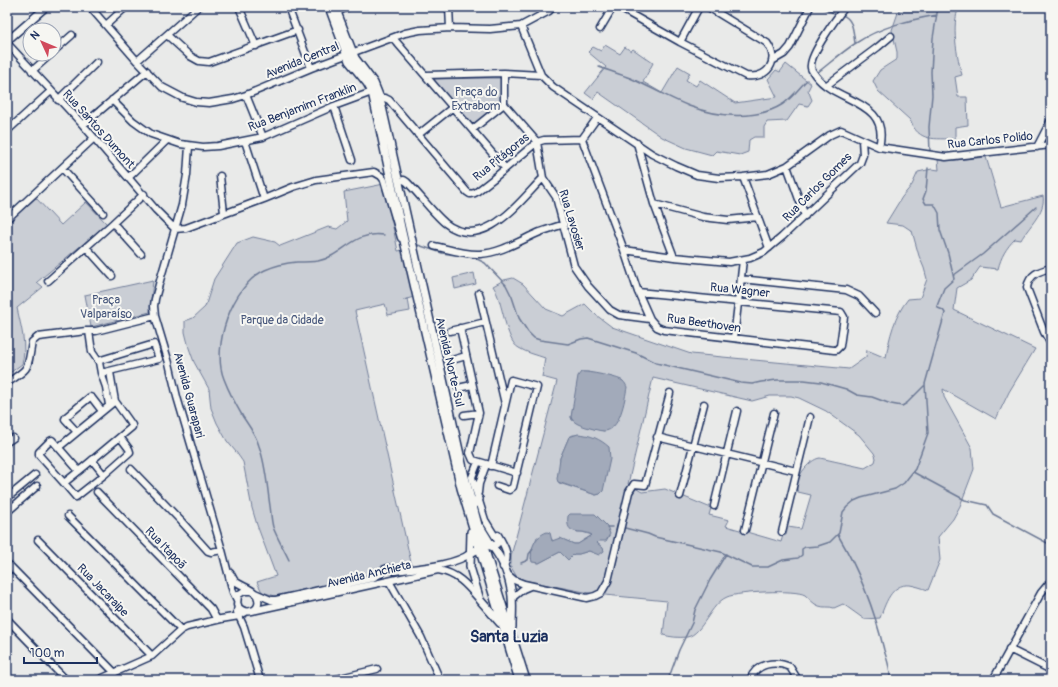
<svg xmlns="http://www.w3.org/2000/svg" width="1058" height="687" font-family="Pangolin,sans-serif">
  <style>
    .green { fill: #caced5; stroke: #727e9a; fill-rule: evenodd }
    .water { fill: #a2aaba; stroke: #6c7995 }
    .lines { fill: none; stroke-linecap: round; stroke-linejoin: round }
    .stream { stroke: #6c7995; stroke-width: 1.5 }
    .minor-casing { stroke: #1b2f5e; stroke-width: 9 }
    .major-casing { stroke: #1b2f5e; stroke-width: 10 }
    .minor { stroke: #f6f6f2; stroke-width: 6 }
    .major { stroke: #f6f6f2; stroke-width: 7 }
    .labels { text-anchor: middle; stroke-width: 4; stroke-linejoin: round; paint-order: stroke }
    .street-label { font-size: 12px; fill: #1b2f5e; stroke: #f6f6f2 }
    .park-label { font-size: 12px; fill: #47577c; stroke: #f6f6f2 }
    .district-label { font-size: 16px; font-weight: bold; fill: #1b2f5e; stroke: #f6f6f2 }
  </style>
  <rect width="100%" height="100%" fill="#e9eae9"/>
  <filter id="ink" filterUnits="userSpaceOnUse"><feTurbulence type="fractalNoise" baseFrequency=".025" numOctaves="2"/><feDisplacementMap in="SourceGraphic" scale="8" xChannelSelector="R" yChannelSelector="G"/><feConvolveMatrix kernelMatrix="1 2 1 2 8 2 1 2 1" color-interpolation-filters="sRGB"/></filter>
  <g filter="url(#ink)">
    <path class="green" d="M900 7H959C951 25 957 57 962 75L955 77 958 97H967L968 125 955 127V139C935 138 919 143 910 120L878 91 873 81 880 70 897 59V52L892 30Z
      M605 45 620 54 625 47 631 51 633 49 653 63 643 82 662 93 678 66 690 73 686 80 696 86 700 80 735 103 777 97 768 79 776 70 780 72 786 64 811 84 808 90 812 100 808 106 799 104 787 121 767 122 764 127V137H754L749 140 748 152 740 155 716 151 712 155 686 148 662 137 598 92 593 99 585 93 606 67 588 52 593 47 601 51Z
      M485 78H502V104L474 127 432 79Z
      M986 157 1001 207 1043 196C1046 212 1028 227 1021 240L1015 239C1006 248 1001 257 998 269L980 267 971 280 957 288 954 310 1035 349 1009 392 996 419 943 389 944 397 972 448 974 469 960 506 953 519 938 537 940 560 928 590C922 588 916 586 910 585 891 583 885 605 880 618L864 619 843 604 834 608C829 606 824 608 819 606 813 604 810 599 805 595 795 589 738 592 727 597 710 604 703 634 687 637 679 638 670 637 663 635L667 601 595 594 518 579 511 567V556L557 381 542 377 545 358C537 355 527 353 519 348 505 341 503 300 493 286L504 280 513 278 523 284 546 309 563 316 585 304 596 315 612 327 691 354 849 369 866 357 867 350 886 358C889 337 895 315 908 299L920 298 927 279 924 268 919 256 912 231 903 225 886 223 902 197 912 185 918 172 932 169 939 170 938 159 955 160ZM581 372H588L623 381 604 431 591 428 572 420 571 417ZM653 378 752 401 770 396H791L799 398 826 411 859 435 874 453 876 458 875 462 865 468 820 458C809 459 792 481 798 492L811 495 801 529 788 527 786 535H783L781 542 726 526 729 520 709 515 711 508 665 489 642 492 628 484ZM573 435H584L600 494 596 495 559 483 560 458 569 437ZM598 517 607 526 597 543 603 548 594 553 589 551 579 554H574L569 559 565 557 560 552 539 563 531 559 533 547 537 537 552 539V541L564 540 574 544H578L592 535 582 532H576Z
      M384 184 398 251 403 250 414 297 403 300 408 299 410 311 388 315 385 304 355 311 412 567 275 596 262 592 257 582 276 576 257 525 252 508 243 462 236 452 227 441 217 423 211 408 209 389 194 362 189 348 185 332V321L193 318 205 307 214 279 237 243 253 237 275 242 280 246 328 227 337 229 347 221 344 192Z
      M36 198 61 225 86 202 107 224 37 282 43 287 17 308C21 327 27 345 22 364L7 375V223Z
      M474 273 476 284 455 289 453 278Z
      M153 280 150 312 91 327 85 295Z"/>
    <path class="water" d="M581 372C587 371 618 377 623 381 625 383 626 385 627 387 625 399 620 431 604 431 599 431 591 428 586 427 580 425 573 423 571 417L578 376Z
      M578 434C591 435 600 439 609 447L610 459 603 491 600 494 596 495 558 482 557 479 560 458 569 437Z
      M570 514H595L607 526 610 534 606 541H599L597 543 603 548 604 551 599 555 589 551 579 554H574L568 560 560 552 539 563 532 562C529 550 535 536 547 532L550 533 552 541 560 538 574 544H578L591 536 592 535C581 528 565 538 568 516Z"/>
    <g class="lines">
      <path class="stream" d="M820 7 834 13
        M842 15C854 19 853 33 855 43
        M599 67C609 71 620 74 630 78 650 87 669 98 689 106 718 117 756 121 783 104 793 97 799 88 807 80
        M817 73C830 63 842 52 856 43 880 27 909 20 937 15
        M930 152 929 127 932 95 931 72 933 38 938 7
        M415 244 442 253 475 258 485 263 506 285 512 297 519 318 528 332 534 338 540 340 568 344 581 339 588 338 636 353 656 363 741 383 752 384 761 382 777 380H804L821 382 846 389 857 395 872 397 891 404 902 406 907 403 924 386
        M954 275 983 254 1036 207
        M913 472 965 500 987 505 993 514 1051 545
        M607 527H612
        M625 528 648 534 655 537 721 552 752 567H768L783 560 798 558 802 555V549L805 547 818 546 830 542 839 533 843 512 847 507 854 501 861 498 895 489 904 483 915 469 928 433 925 384 945 313 943 310 938 308 937 306 944 288 954 279 948 253 940 230 939 213 934 204H926L923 199 926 191 928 168
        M838 535C860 572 874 608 884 650 887 660 891 669 890 680
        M289 560C284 549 277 538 273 527 271 520 271 512 270 506 267 486 266 465 259 446 256 435 249 426 243 417 236 405 229 392 224 379 211 347 232 285 265 270 274 266 286 263 297 262 304 262 311 262 318 261 343 256 354 230 384 235
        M521 563 528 560 529 554 533 549
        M668 680 679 650 692 623 695 610 710 580 726 554"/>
      <defs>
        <path id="minor" d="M90 7 137 61 162 87 183 98 196 102 209 103 233 99 246 95 311 68 405 33 420 30 450 28 490 29 521 26 549 11 553 7
          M239 7 256 46
          M288 7 311 68
          M449 7 450 28
          M618 7 680 42 746 76C768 79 780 61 767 43L708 7
          M845 7C837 17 811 53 811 65 810 69 813 72 816 76 836 103 891 100 879 147
          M337 12 348 7
          M106 25 126 7
          M521 26 541 75 553 87 652 154 676 166 697 175 719 178 743 177 768 174 787 166 830 135 841 130 879 147 946 157 1051 145
          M600 29 613 7
          M167 35 190 56 199 61 209 62 298 30
          M393 38 505 168
          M7 41 46 7
          M680 42 699 7
          M7 43 83 125 156 210 175 229
          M54 51 72 35
          M137 61 198 7
          M772 61 784 54 790 47 810 7
          M32 71 51 54
          M504 73V104L537 142 543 178 556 197 574 266 588 286 610 310 619 315 650 319
          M426 75 504 73 541 75
          M827 85 878 47 891 36
          M246 95 263 137
          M380 98H385L389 100 467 192 470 194 475 193 493 179 537 142 544 140 582 139
          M58 100 97 62
          M112 100 133 121 151 134 180 144 203 147 218 146 263 137 334 106 372 92
          M334 106 352 160
          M83 125 147 71
          M473 129 504 104
          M7 131 51 91
          M418 135 453 107
          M582 139 624 250 638 292 650 319 657 327 664 330 834 350H836L840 346 844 317 841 312 638 292
          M582 139 597 118
          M245 141 264 199
          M637 143 654 204 674 257
          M189 146 187 175 182 205 161 277 155 299 154 306 155 316 169 363 177 397 222 550 233 592 237 600
          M1037 147 1051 120
          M787 166 805 216
          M63 169 103 213
          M220 176 224 213
          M129 177 167 140
          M743 177 769 248
          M399 181 404 180 407 182C419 194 433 213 445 223 483 253 519 202 543 178
          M654 204 703 217 728 220 758 217
          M7 219 94 138
          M113 223 141 254
          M175 229 186 228 264 199 293 187 316 180 374 172 381 176 384 180 401 238
          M434 246C448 249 465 255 480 254 501 253 521 240 540 232 548 229 556 227 564 224
          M86 247 112 276
          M624 250 674 257 729 262 750 258 764 252 782 237 860 163 863 155 862 140
          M1051 268C1039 271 1029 274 1027 288L1044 332 1051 344
          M741 279 846 290 859 296 875 313
          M48 281 113 223 144 194
          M479 293 505 404
          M460 328 479 413 470 453 473 460 517 473
          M89 331 92 352 99 362
          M450 331 485 322
          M734 338 743 260
          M452 360 466 356
          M101 373 159 359 154 344 101 360 99 362 101 373 106 387 109 405
          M7 383C31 367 27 370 32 342L38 337 86 331H96L155 316
          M458 388 472 385
          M464 415 479 413
          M77 432 65 419 66 417 90 397 92 398 102 411
          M657 437 796 471
          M7 442 13 438
          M59 447 115 401 110 372
          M92 460 104 475
          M478 462 472 477 474 485 485 520 498 541 497 544 492 546
          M491 466 511 380 537 387 513 487 509 490 497 486
          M131 469 181 521 208 551 211 552 222 550
          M79 471 52 440 50 441 39 452V455L64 483C87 465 109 446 132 427V425L115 401
          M64 483 76 497 104 475 130 452 129 449 120 437
          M97 492 211 609 217 620
          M478 493 479 484 486 465
          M680 496 704 404
          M7 498 35 475
          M714 506 737 411
          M7 512 37 486
          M68 516 181 630
          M745 530 774 413
          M782 532 810 417
          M498 535C504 545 511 556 503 567
          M38 540 152 656
          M9 565 115 673
          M230 573C232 575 233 579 235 581 242 587 256 589 258 599 261 612 244 616 237 605L238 595 244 591H252
          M507 574 514 580 524 584 587 598 595 596 601 593 608 581 629 492 634 484 645 485 670 393
          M389 581 421 637 440 680
          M255 593 271 600H276L372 578 380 574 383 570 388 568 395 571C418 568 454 566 471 553
          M512 598 523 589 530 586
          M238 605 237 612 244 627 260 680
          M252 611 438 570C457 573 467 585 479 599
          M7 619 66 680
          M1009 649 1051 670
          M98 680 152 656 181 630 187 627 221 619 239 616 246 612
          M332 680 377 669
          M750 680C756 663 775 660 790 667L798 680
          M993 680 1041 593 1051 581"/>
        <path id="major" d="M329 7 349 61 367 83 372 92 402 232 461 488 519 680
          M335 7 355 58 374 83 380 98 465 477 484 547 526 680
          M473 507 475 501 479 499
          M481 528 492 546
          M471 532 470 567 480 600 500 623
          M471 553C478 549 484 545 492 546 503 560 510 579 512 596 513 606 512 617 512 627"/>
      </defs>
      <use href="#minor" class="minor-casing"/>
      <use href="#major" class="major-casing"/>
      <use href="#minor" class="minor"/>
      <use href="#major" class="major"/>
    </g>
  </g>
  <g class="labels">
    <g class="street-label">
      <text transform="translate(302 60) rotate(-22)" y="4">Avenida Central</text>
      <text transform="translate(302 107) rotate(-21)" y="4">Rua Benjamim Franklin</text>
      <text transform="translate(99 129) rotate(48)" y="4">Rua Santos Dumont</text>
      <text transform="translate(990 140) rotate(-6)" y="4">Rua Carlos Polido</text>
      <text transform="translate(501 157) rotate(-39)" y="4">Rua Pitágoras</text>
      <text transform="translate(817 187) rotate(-45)" y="4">Rua Carlos Gomes</text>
      <text transform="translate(572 220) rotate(73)" y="4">Rua Lavosier</text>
      <text transform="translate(740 290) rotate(6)" y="4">Rua Wagner</text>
      <text transform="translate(704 323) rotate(8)" y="4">Rua Beethoven</text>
      <text transform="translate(450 362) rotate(77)" y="4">Avenida Norte-Sul</text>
      <text transform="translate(189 395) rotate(75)" y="4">Avenida Guarapari</text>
      <text transform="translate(166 548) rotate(46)" y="4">Rua Itapoã</text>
      <text transform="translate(369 574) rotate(-13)" y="4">Avenida Anchieta</text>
      <text transform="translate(103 590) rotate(46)" y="4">Rua Jacaraipe</text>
    </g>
    <g class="park-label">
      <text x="476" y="96">Praça do<tspan x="476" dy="14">Extrabom</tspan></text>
      <text x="106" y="304">Praça<tspan x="106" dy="14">Valparaíso</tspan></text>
      <text x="282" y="324">Parque da Cidade</text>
    </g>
    <g class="district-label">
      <text x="509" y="642">Santa Luzia</text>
    </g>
  </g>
  <rect width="1058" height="687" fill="none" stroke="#f6f6f2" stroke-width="24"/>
  <rect x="12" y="12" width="1034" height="663" fill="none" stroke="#1b2f5e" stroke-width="1.5" filter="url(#ink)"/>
  <g transform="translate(42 42) rotate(314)"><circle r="19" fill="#f6f6f2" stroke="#9ea6b7"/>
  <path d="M0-3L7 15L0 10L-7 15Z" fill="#d1495b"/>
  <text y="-6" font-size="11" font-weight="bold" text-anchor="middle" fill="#1b2f5e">N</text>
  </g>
  <path d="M24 657v6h73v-6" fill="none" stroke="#1b2f5e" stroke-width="2"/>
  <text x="30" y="657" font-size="12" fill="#1b2f5e" stroke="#f6f6f2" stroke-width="3" paint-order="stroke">100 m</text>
</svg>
